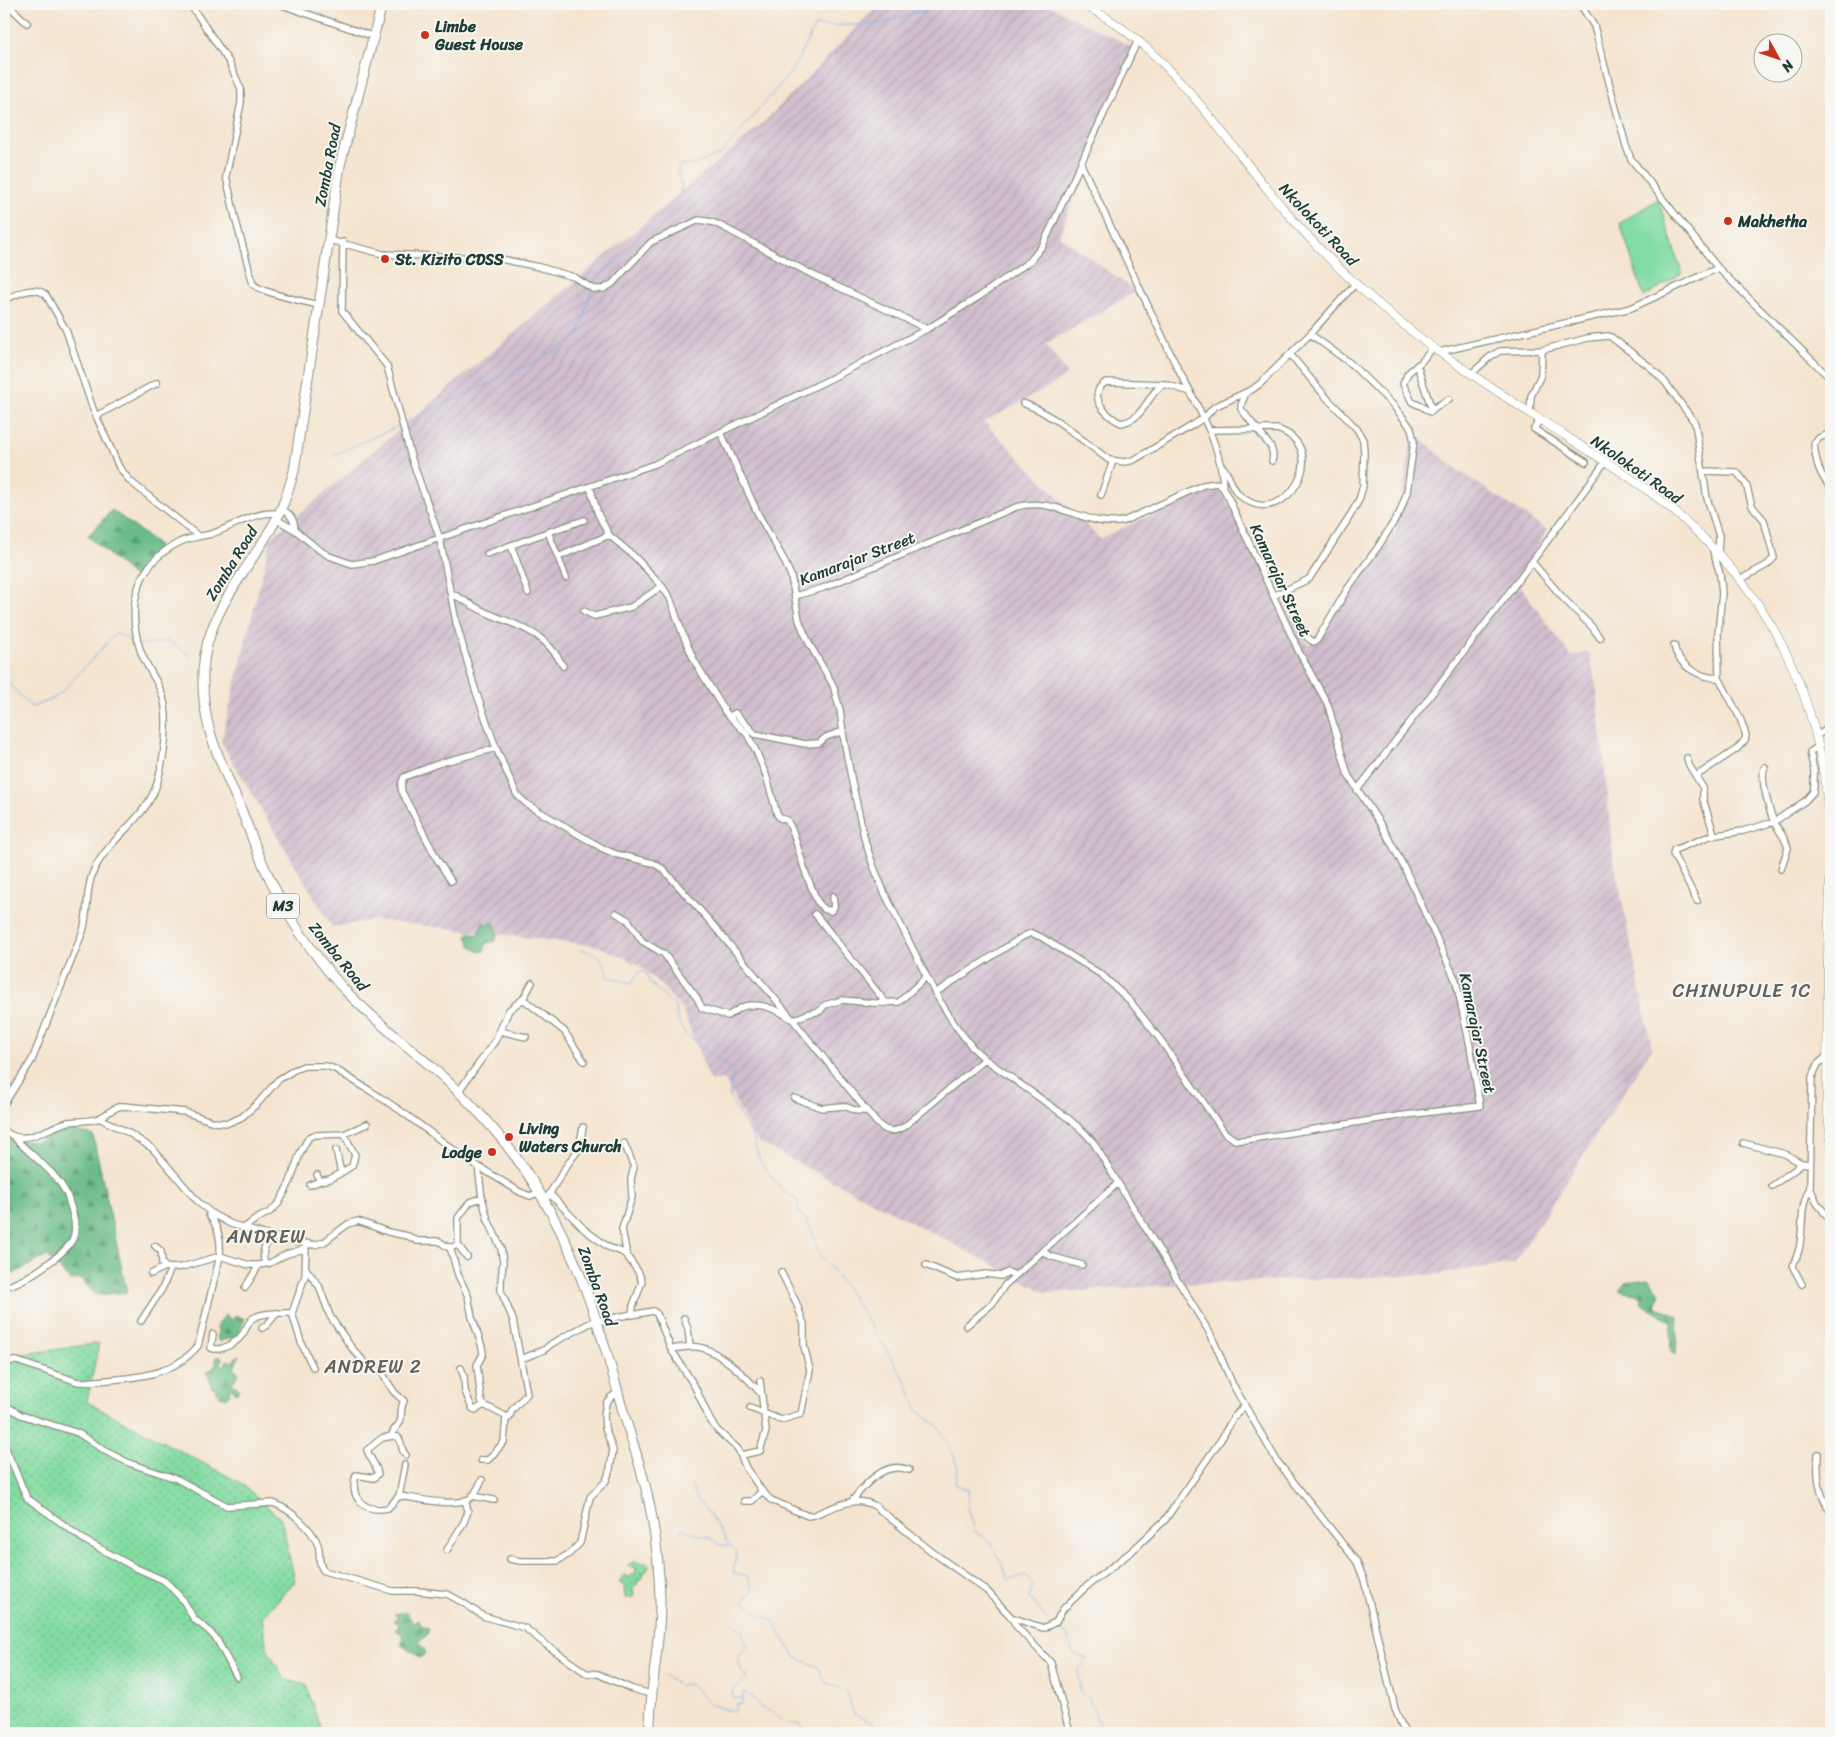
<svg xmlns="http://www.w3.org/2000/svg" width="1835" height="1737" font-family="Sriracha,sans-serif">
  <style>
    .industrial { fill: url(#industrial-furrows) }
    .grass { fill: url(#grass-dots); stroke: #518c6b }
    .forest { fill: url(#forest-firs); stroke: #447c5e }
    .garden { fill: #83dca2; stroke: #518c6b }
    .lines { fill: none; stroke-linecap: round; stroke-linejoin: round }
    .stream { stroke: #76b3e8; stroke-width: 1 }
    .minor-casing { stroke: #8a9082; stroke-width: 8 }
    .major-casing { stroke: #8a9082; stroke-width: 9 }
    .highway-casing { stroke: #8a9082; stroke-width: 11 }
    .minor { stroke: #fff; stroke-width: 5.5 }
    .major { stroke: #fff; stroke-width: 8 }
    .highway { stroke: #fff; stroke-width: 9 }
    .poi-dot { fill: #c8321e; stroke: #f6f6f2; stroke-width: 2 }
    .labels { text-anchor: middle; stroke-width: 4; stroke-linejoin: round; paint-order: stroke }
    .shield { fill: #f6f6f2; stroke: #60746d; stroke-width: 1 }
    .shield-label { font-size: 15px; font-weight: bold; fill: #1f3d34 }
    .poi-label { font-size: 16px; font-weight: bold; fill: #1f3d34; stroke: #f6f6f2; text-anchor: start }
    .street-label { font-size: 16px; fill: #1f3d34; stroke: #f6f6f2 }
    .quarter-label { font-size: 19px; letter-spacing: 1px; fill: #64615a; stroke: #f6f6f2 }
  </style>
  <defs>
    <pattern id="industrial-furrows" width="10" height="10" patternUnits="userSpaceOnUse" patternTransform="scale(1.25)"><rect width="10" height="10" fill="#d0bdcd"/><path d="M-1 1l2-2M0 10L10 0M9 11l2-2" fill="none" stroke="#b2a3b1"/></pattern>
    <pattern id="grass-dots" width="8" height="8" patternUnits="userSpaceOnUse" patternTransform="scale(1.25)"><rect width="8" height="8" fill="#83dca2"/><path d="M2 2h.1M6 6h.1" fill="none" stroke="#6bb485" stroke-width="1.8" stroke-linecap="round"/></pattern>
    <pattern id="forest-firs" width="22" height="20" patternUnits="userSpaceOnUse" patternTransform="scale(1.25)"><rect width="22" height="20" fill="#6abc88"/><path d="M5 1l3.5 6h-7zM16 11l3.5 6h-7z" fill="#579a70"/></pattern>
  </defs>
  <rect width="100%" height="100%" fill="#f6f6f2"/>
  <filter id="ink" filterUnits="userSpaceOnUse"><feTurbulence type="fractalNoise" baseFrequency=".02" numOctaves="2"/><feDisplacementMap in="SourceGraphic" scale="10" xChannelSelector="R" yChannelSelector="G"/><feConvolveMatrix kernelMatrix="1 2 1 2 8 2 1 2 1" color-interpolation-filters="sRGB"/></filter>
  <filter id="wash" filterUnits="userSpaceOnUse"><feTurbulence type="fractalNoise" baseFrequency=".0096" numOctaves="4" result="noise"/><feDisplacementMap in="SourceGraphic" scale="20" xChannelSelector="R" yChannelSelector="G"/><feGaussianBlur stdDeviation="1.12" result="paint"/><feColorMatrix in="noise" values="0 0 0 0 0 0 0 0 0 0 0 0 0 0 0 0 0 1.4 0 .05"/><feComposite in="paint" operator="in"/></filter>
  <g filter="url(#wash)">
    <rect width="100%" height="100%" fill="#f5e4cf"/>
    <path class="industrial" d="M879 4H1046L1134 48 1059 236 1136 291 1046 344 1067 374 1052 385 984 422 1100 539 1217 484 1308 646 1396 531 1413 431 1452 466 1547 530 1520 576 1518 583 1571 656 1589 652 1597 690 1613 856 1652 1048 1514 1263 1428 1275 1187 1284 1047 1293 756 1141 724 1079 710 1081 682 1009 660 984 639 965 598 946 376 920 332 927 221 742 271 538 763 123Z"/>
    <path class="grass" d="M99 1343 87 1402 241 1483 281 1519 295 1581 262 1618 267 1648 284 1679 306 1685 322 1733H4V1357Z
      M635 1561 639 1563H647L649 1566 647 1571 642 1574 644 1576 640 1581 637 1580 638 1584 633 1588 634 1597 625 1598 624 1586 619 1582 625 1574 629 1578 631 1575H635L636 1568 627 1566Z"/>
    <path class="forest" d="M112 510 160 546 134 577 88 536Z
      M483 922 488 925 494 922 498 934 495 941 487 943 484 951 479 952 471 946 467 935 471 932 475 935 480 933V929Z
      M4 1127 13 1140 37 1142 63 1128 93 1135 127 1292 96 1295 80 1278 71 1281 47 1256 4 1279Z
      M1649 1279 1660 1292 1656 1307 1670 1312 1678 1317 1676 1355 1670 1350 1672 1321 1642 1304 1641 1295 1619 1291 1625 1282Z
      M225 1315 228 1316 231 1321 236 1315 245 1319 237 1338 223 1340 220 1342 217 1338 218 1334 217 1325Z
      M238 1355 239 1356 234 1368 239 1373 232 1383 239 1389 238 1392 235 1393 233 1389 230 1388 229 1390 230 1394 226 1398 223 1396 220 1397V1393L216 1392 215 1388 211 1387 212 1385 207 1371 212 1369 216 1364V1357H222L221 1366H224L227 1360 232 1362Z
      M407 1612 413 1623 419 1619 421 1625 424 1626 421 1630 426 1627 429 1629 427 1635 419 1642 425 1650V1655L420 1658 414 1652H412L401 1645 403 1641 402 1634 396 1630 395 1628 398 1627 399 1623 394 1621 397 1617 394 1614Z"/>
    <path class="garden" d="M1658 199 1682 273 1644 297 1620 223Z"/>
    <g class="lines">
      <path class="stream" d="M592 285 593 282 647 236 678 204 682 185 678 177V165H693L721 154 791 72 815 26 880 24 930 8 933 4
        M405 423 539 360 579 335 591 291
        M333 455 401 425
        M140 643 145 645 169 641 191 656
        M4 678 31 707 51 700 63 691 116 633 136 642
        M581 950C599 953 604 959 609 977L631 983 640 971 646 973 650 983 676 1007 677 1019 684 1032 720 1062 729 1067 733 1073 729 1097 751 1133 760 1162 783 1191 798 1201 799 1213 806 1219 812 1231 819 1254 847 1289 887 1350 906 1382 918 1411 938 1426 954 1456 958 1469 955 1484 968 1490V1508L976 1533 991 1542 1009 1580 1026 1575 1033 1586 1029 1598 1048 1620
        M691 1485 695 1497 710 1515 728 1543 737 1552 733 1573 748 1576 753 1591 743 1600 755 1612 772 1620 795 1657 818 1667 825 1682 846 1691 854 1714 873 1724 878 1733
        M681 1529 710 1538 720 1545 730 1546
        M733 1623 743 1632V1641L748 1644 738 1658 741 1671 747 1676 732 1692 733 1698 742 1699
        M1052 1627 1067 1634 1073 1654 1087 1658 1078 1671 1080 1692 1090 1700 1102 1733
        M664 1675 678 1685 690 1684 699 1692 707 1703 723 1709 735 1711 737 1704 741 1705 744 1692 753 1697 761 1708 775 1713 781 1721 800 1725 804 1731 819 1733"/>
    </g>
  </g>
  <g filter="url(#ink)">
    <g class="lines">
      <defs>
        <path id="minor" d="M7 4 27 23
          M190 4 229 62 241 89V103L226 176 236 221 253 284C261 293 306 302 319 305
          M279 4 372 36
          M1580 4 1594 26 1626 146 1631 159 1718 268
          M1081 164C1112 230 1143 295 1174 361 1194 402 1222 441 1223 488
          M329 240 383 254 501 259 539 267 574 277 593 289H603L612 284 651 242 699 220 712 222 723 227 813 275 927 329
          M343 242 342 311 387 366 411 457 440 539 456 622 475 689 496 748 517 795 528 805 602 848 615 854 653 863 663 869 707 918 793 1020 876 1122C886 1132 892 1134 905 1126L985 1059
          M4 300C16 295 33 284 46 295L66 330 93 409 119 467 130 481 141 490 197 535
          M1433 348 1420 363 1408 373 1403 384 1412 402 1421 406 1430 412 1434 408
          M1439 352 1631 308 1718 268 1831 379
          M1417 365 1431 407 1434 408 1449 399
          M1471 374 1491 356 1500 351 1542 350 1588 338 1608 336 1611 337 1650 367 1665 382 1695 423 1707 498 1719 536 1718 552
          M1106 382 1164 384C1146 394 1146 419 1121 423 1107 417 1085 395 1106 382Z
          M1164 384 1191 392
          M1246 393 1241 405V409L1271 447 1273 455 1272 461
          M1023 403 1039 410 1059 422 1109 460 1125 462 1134 460 1193 425 1205 417 1214 407 1253 389 1261 383 1310 334 1356 283
          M1530 413 1531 396 1541 375 1542 350
          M96 416 157 383
          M1540 419 1534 429 1586 462
          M1209 430 1277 429C1334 448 1286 530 1243 498 1231 490 1231 476 1222 466
          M721 433 758 514 783 558 791 576 799 620 803 630 810 645 833 685 840 710 844 740 852 782 865 841 873 865 884 892 935 993 955 1025 972 1047 985 1059 1068 1118 1084 1132 1093 1142 1211 1335 1233 1385 1277 1461 1357 1562 1364 1580 1395 1709 1405 1733
          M1831 433 1819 438 1814 444C1816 463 1819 474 1831 488
          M1703 471 1737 472 1746 484 1752 506 1764 520 1774 558 1767 565 1741 579
          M590 487 598 514 609 535 635 557 662 586 670 598 683 635 695 662 726 713 747 734 756 751 766 775 777 814 780 818 787 820 793 832 806 874 817 901 824 909 831 911 834 907 833 896
          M1101 495 1113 461
          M281 509C291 514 294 519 295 530
          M276 519 295 530 318 549 329 556 352 564 373 561 655 464 828 380 927 329 980 296 1030 261 1043 245 1138 40
          M548 532 584 520
          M511 545 528 593
          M487 554 548 532 558 557 609 535
          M558 557 566 578
          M1533 563 1563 598 1592 627 1600 638
          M1285 590C1291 605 1298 636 1314 642L1317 640 1348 588 1378 547 1400 512 1407 492 1414 442 1411 428 1393 405 1350 363 1310 334
          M451 593C462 599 473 606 485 612 519 627 544 630 563 666
          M795 596 823 588 1016 507C1057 495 1086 529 1124 521L1203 485 1217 483 1223 488 1229 499 1299 652 1328 705 1348 775 1383 828 1405 869 1456 981 1470 1046 1480 1106 1398 1116 1245 1140H1235L1224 1132 1159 1038 1130 1001 1102 975 1041 937 1031 933 1022 937 935 993
          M1273 596 1309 579 1347 521 1359 500 1363 486 1364 452 1363 440 1357 429 1325 396 1290 354
          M584 611 594 616 599 615 631 607 662 586
          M1674 645C1677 665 1699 678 1719 678
          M730 716 735 713 755 734 805 744 819 743 826 737 843 731
          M1816 736 1831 727
          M1687 758 1689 765 1703 788V799L1714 834
          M1765 767C1759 776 1770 814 1775 824 1780 832 1786 839 1788 848L1781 869
          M1696 776 1737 749 1745 740 1746 735 1740 718 1719 678 1718 633 1722 593 1720 574 1713 551
          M1357 790C1442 682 1525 573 1605 462
          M451 881 437 859 402 792 401 785 404 777 440 763 496 748
          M1697 901 1673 854 1674 850 1710 836 1743 831 1774 822 1805 801 1813 792 1814 786V771L1810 752 1819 746
          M616 913 628 920 642 941 664 954 697 998 702 1008 728 1016C733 1013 739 1008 745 1006 762 1002 780 1011 793 1020L807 1014 820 1011 825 1005 842 1000 874 1003 899 1002 926 977
          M815 914 886 1003
          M523 999 532 983
          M500 1031 526 1037
          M1828 1055 1818 1064 1812 1077 1810 1188 1817 1203 1831 1221
          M458 1092 495 1041 509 1010 523 999 564 1031 584 1061
          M794 1098 822 1108 844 1106 857 1111H867
          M4 1104 32 1060 83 931C89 911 85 887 95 868 111 836 149 817 158 780 164 758 169 723 164 701 160 681 144 666 139 646 127 604 137 564 178 543 189 537 199 537 211 534 229 529 260 508 279 514
          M99 1118 129 1133 153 1149 199 1203 214 1215 231 1224 273 1237 314 1245 324 1242 348 1224 358 1221 388 1232 408 1236 417 1241H439L449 1248 458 1245
          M4 1130C23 1149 47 1127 68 1122 78 1120 91 1122 99 1118 109 1114 112 1107 123 1106L185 1112 214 1122 228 1123 242 1117 258 1103 278 1080 294 1070 304 1066H326L335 1069 369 1090 401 1111 466 1159 520 1192 530 1196 540 1192
          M624 1143 634 1167 631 1179 632 1197 622 1229 627 1256
          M1743 1143 1785 1154 1801 1163 1810 1164
          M478 1166 482 1198 488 1220 501 1248 503 1262 501 1281V1291L513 1320 527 1394 512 1410 509 1418H506L504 1442 488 1460H481
          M341 1173 352 1166 355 1155 344 1134
          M317 1175 320 1181 330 1179 341 1173 336 1150
          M310 1185 320 1181
          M1772 1186 1797 1168 1801 1163
          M550 1194 585 1230 608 1247 622 1252 627 1256 639 1273 642 1282 633 1306 632 1315 653 1311 657 1314 671 1349 695 1387 710 1420 717 1430 738 1449 746 1468 762 1491 771 1500 808 1516 814 1515C834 1507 855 1495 875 1506L931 1551 987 1591 1011 1617 1043 1628 1056 1622 1063 1609 1086 1587 1132 1551 1165 1520 1222 1438 1233 1418 1244 1406
          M545 1201 567 1165 579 1149 583 1127
          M244 1228 256 1219 270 1212 279 1203 290 1182 300 1153 309 1137 314 1135 344 1134 367 1124
          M155 1246 161 1251 162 1263 165 1267
          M306 1246 305 1276 292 1313 302 1345 313 1367
          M450 1247 458 1275 468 1296 472 1317 482 1347 483 1354 477 1365 481 1400 484 1405 509 1418
          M1042 1251 1050 1256 1082 1265
          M467 1257 458 1245V1218L470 1202 482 1198
          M265 1264C261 1250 264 1246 273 1237
          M926 1265 957 1278 986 1274 1001 1276 1008 1272 1015 1275
          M306 1269 319 1286 330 1316 351 1347 367 1365 382 1373 394 1392 404 1401C399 1410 403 1414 400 1422 397 1428 393 1428 392 1436L382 1438 367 1450C370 1460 376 1463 378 1474L374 1478 356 1475C349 1498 364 1513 388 1508L399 1496 405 1465
          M151 1274 165 1267 171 1268 182 1267 220 1256 249 1265H259L270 1263 287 1254 304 1249
          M1802 1284 1793 1267C1794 1261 1798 1255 1799 1249 1804 1229 1799 1206 1810 1188
          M4 1287C21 1283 40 1270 54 1259 71 1246 79 1237 73 1215 71 1207 69 1199 66 1193 55 1171 30 1155 14 1137
          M245 1288 259 1265
          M684 1318 688 1329 690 1347
          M141 1321 162 1289 171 1268
          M966 1326 992 1304 1005 1285 1118 1183
          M262 1328 266 1326 277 1313
          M213 1334 211 1348C221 1352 236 1343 242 1335 246 1330 248 1322 253 1318 264 1312 279 1313 292 1313
          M671 1349C680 1348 689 1346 698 1347 720 1351 748 1378 762 1395
          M521 1359 544 1350 551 1344 590 1323 632 1314
          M4 1361H17L78 1382H85C125 1378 169 1380 198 1346L220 1256C221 1240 219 1228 209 1215
          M461 1368 464 1377 465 1391 472 1408 475 1410 484 1405
          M4 1404 21 1415 78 1433 107 1452 129 1463 177 1479 227 1506 273 1503C290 1509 312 1528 318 1545 321 1554 317 1564 324 1571L393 1591H417L447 1594 462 1602 483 1616 525 1628 545 1644 586 1673 598 1674 632 1689 651 1694
          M750 1408 781 1420 801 1414 810 1370 804 1346V1324L796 1302 781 1272
          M392 1436 398 1437C403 1443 400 1450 406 1455
          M4 1444 27 1498 86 1541 134 1567 163 1580 168 1584 183 1600 194 1619 208 1630 217 1640 237 1677
          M1818 1454C1817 1474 1818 1496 1831 1511
          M741 1455 760 1451 766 1431 760 1381
          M399 1496C416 1498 458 1509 472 1497 476 1493 479 1485 482 1480
          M472 1496 494 1500
          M744 1501H752L762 1491
          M852 1501C865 1484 885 1460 909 1470
          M447 1550 464 1522 468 1511 465 1500
          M510 1559 520 1561H557L569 1554 580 1543 590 1497 606 1481 610 1469 613 1450 605 1428 604 1415 606 1403 611 1397 617 1393
          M1012 1618 1016 1626 1051 1663 1070 1733"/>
        <path id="major" d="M1082 4C1170 47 1221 136 1283 208 1328 262 1382 310 1439 352 1480 380 1521 408 1563 434 1596 456 1632 477 1663 502 1765 584 1821 691 1829 822 1832 867 1829 912 1828 957 1828 1007 1827 1057 1827 1106L1831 1139"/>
        <path id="highway" d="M382 4 340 165 294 471C289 488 285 503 277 518 250 569 206 611 203 671 201 727 219 757 240 807 250 831 258 856 270 879 288 918 313 954 341 986 372 1019 408 1046 442 1076 480 1111 516 1152 542 1197 577 1255 599 1324 617 1389 625 1421 637 1453 645 1485 654 1520 659 1562 660 1598 661 1644 649 1688 650 1733"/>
      </defs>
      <use href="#minor" class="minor-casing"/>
      <use href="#major" class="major-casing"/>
      <use href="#highway" class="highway-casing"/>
      <use href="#minor" class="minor"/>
      <use href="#major" class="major"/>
      <use href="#highway" class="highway"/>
    </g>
  </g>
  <g class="poi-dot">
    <circle cx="425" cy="35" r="5"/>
    <circle cx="1728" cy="221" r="5"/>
    <circle cx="385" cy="259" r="5"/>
    <circle cx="509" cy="1137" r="5"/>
    <circle cx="492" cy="1152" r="5"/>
  </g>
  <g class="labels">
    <rect class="shield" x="267" y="893.5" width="32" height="25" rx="4"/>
    <g class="shield-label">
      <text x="283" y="911">M3</text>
    </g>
    <g class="poi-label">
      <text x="435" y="32">Limbe<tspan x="435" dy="18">Guest House</tspan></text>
      <text x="1738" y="227">Makhetha</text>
      <text x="395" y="265">St. Kizito CDSS</text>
      <text x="519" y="1134">Living<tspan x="519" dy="18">Waters Church</tspan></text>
      <text x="482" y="1158" text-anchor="end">Lodge</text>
    </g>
    <g class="street-label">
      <text transform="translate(327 165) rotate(-79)" y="6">Zomba Road</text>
      <text transform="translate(1319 224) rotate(47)" y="6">Nkolokoti Road</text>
      <text transform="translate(1637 469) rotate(35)" y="6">Nkolokoti Road</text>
      <text transform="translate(857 558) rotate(-21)" y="6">Kamarajar Street</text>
      <text transform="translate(231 563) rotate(-58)" y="6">Zomba Road</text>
      <text transform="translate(1281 580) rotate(65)" y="6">Kamarajar Street</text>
      <text transform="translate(339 956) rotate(51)" y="6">Zomba Road</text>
      <text transform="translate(1478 1033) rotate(78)" y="6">Kamarajar Street</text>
      <text transform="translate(598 1286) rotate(70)" y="6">Zomba Road</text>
    </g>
    <g class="quarter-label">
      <text x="1742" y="997">CHINUPULE 1C</text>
      <text x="266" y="1243">ANDREW</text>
      <text x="373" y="1373">ANDREW 2</text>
    </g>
  </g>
  <rect width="1835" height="1737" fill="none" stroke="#f6f6f2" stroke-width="20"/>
  <g transform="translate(1778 58) rotate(130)"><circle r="24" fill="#f6f6f2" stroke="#a0aca6"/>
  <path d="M0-4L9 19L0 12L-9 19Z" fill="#c8321e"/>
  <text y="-8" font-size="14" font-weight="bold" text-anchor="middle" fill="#1f3d34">N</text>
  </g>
</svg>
